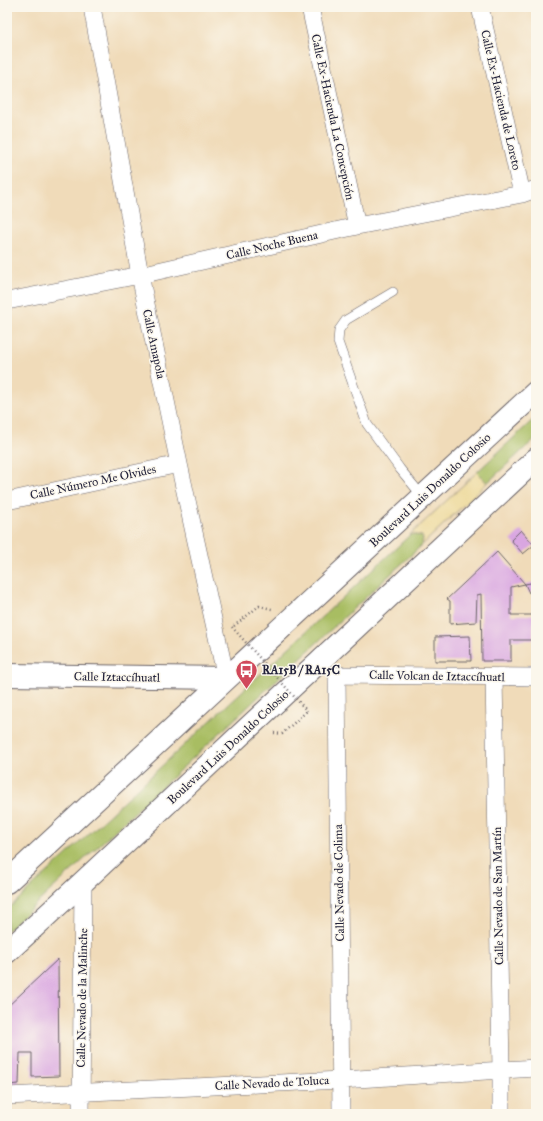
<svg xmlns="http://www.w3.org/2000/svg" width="543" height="1121" font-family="'IM FELL Great Primer',serif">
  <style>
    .green { fill: #a8bd62; stroke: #65704e }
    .sand { fill: #eeda9e; stroke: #887e6c }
    .building { fill: #d9a6e1 }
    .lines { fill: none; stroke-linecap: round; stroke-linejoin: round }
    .lane-casing { stroke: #6a6367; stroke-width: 10 }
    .street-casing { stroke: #6a6367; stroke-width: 18 }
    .secondary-casing { stroke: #6a6367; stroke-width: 24 }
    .primary-casing { stroke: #6a6367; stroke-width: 24 }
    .path { stroke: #6a6367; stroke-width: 2.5; stroke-dasharray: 1 3; stroke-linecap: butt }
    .lane { stroke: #fff; stroke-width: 9 }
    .street { stroke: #fff; stroke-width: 17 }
    .secondary { stroke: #fff; stroke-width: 22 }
    .primary { stroke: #fff; stroke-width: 22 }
    .path-bridge { stroke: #6a6367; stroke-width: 2.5; stroke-dasharray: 1 3; stroke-linecap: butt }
    .labels { text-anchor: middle; stroke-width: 3; stroke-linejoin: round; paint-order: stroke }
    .street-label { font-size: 12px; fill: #22223b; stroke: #fbf7ec }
    .poi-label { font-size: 12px; font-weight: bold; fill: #22223b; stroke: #fbf7ec; text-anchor: start }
  </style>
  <rect width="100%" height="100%" fill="#fbf7ec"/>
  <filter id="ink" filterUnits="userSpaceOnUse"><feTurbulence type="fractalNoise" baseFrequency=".025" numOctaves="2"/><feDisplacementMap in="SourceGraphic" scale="8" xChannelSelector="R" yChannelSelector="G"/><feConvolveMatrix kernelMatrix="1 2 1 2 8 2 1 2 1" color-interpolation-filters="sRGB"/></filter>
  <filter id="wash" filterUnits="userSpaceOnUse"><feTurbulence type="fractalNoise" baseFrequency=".012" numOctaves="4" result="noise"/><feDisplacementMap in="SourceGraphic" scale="16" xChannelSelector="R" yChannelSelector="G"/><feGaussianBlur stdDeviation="0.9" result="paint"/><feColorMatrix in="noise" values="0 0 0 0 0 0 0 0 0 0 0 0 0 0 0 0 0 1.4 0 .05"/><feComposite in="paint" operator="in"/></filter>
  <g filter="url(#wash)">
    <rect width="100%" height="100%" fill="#f0dbb9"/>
    <path class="green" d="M536 417V438L487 483 477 472Z
      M411 534 422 536 423 539 422 545 7 931V910Z
      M60 1112V1114H8Z"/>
    <path class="sand" d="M477 472 487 483 422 545 423 539 422 536 411 534Z"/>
    <g id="blocks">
      <path class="building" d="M521 530 534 545 523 554 511 540Z
        M497 552 525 584 511 587V615H534L533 640H511V661H482L481 594 477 595 476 622 450 624V601L447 599Z
        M536 582V591L529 593 525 584Z
        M470 636 471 661H435V637Z
        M58 959 59 1076 32 1077V1053H20L19 1084 7 1085V1007Z"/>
    </g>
  </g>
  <g filter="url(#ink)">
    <use href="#blocks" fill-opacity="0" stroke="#6a6367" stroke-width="1"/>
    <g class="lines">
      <defs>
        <path id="lane" d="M393 292 346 320 339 330 338 342 367 424 400 469 423 497"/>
        <path id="street" d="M92 7 140 275 179 464 226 678
          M310 7 357 226
          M480 7 522 194
          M7 301 140 275 357 226 522 194 536 189
          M7 501 179 464
          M337 675 341 1114
          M337 675 536 677
          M494 677 501 1069V1114
          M7 1096 341 1080 536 1068
          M81 1114 83 882"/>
        <path id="secondary" d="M7 675 226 678"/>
        <path id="primary" d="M7 882 536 392
          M7 952 83 882 536 459"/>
      </defs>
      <use href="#lane" class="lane-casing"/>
      <use href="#street" class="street-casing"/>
      <use href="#secondary" class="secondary-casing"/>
      <use href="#primary" class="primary-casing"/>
      <path class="path" d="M234 626 259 606 272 609
        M274 733 282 734 307 711"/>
      <use href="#lane" class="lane"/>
      <use href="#street" class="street"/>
      <use href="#secondary" class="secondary"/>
      <use href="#primary" class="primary"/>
      <path class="path-bridge" d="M232 627 307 711"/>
    </g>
  </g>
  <defs>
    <symbol id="bus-pin" viewBox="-11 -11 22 30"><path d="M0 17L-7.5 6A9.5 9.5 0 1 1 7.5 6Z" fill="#d1495b" stroke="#fbf7ec"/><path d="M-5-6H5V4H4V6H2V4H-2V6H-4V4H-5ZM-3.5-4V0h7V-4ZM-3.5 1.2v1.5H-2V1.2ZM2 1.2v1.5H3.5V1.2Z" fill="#fff"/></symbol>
  </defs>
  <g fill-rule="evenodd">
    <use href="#bus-pin" x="234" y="658" width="25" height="34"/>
  </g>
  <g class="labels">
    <g class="street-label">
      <text transform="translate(501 100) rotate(77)" y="4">Calle Ex-Hacienda de Loreto</text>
      <text transform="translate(333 117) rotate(78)" y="4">Calle Ex-Hacienda La Concepción</text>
      <text transform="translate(272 245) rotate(-13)" y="4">Calle Noche Buena</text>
      <text transform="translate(154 344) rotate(78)" y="4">Calle Amapola</text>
      <text transform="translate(93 482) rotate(-12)" y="4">Calle Número Me Olvides</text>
      <text transform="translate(430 490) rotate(-43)" y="4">Boulevard Luis Donaldo Colosio</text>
      <text transform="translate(437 676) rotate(1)" y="4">Calle Volcan de Iztaccíhuatl</text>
      <text transform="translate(117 677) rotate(1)" y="4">Calle Iztaccíhuatl</text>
      <text transform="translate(228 747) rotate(-43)" y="4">Boulevard Luis Donaldo Colosio</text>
      <text transform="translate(339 883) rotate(-91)" y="4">Calle Nevado de Colima</text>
      <text transform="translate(498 896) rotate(-91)" y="4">Calle Nevado de San Martín</text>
      <text transform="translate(82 998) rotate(-89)" y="4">Calle Nevado de la Malinche</text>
      <text transform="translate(272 1083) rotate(-3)" y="4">Calle Nevado de Toluca</text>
    </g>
    <g class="poi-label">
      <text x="262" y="674">RA15B / RA15C</text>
    </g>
  </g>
  <rect width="543" height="1121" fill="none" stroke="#fbf7ec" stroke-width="24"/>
</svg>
